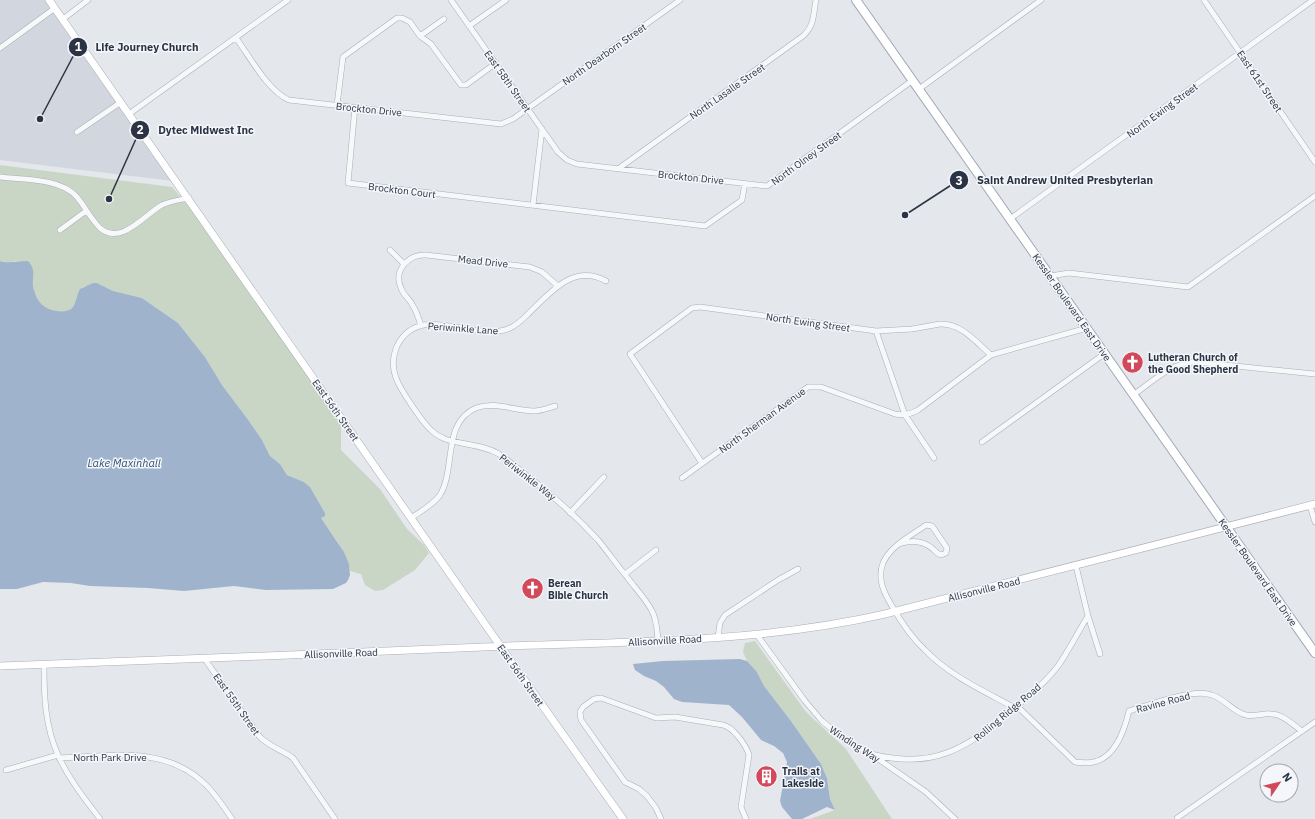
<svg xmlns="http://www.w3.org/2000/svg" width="1315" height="819" font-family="'IBM Plex Sans',sans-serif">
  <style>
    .built { fill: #d2d6de }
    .green { fill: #c9d6c5 }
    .water { fill: #9fb4cc }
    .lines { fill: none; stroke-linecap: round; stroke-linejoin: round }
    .street-casing { stroke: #a9aeb7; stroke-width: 6 }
    .secondary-casing { stroke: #a9aeb7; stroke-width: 8 }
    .primary-casing { stroke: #a3abb8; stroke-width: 10 }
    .street { stroke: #f7f8fa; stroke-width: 5 }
    .secondary { stroke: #fff; stroke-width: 7 }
    .primary { stroke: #fff; stroke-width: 8 }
    .labels { text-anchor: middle; stroke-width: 3; stroke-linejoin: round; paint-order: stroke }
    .street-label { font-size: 10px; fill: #2b3445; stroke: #f4f6f9 }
    .poi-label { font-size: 10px; font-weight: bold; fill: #2b3445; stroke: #f4f6f9; text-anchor: start }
    .water-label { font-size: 11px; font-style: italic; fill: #34527a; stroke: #f4f6f9 }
    .leader { fill: none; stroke: #2b3445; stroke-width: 1.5 }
    .callout-dot { fill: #2b3445; stroke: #f4f6f9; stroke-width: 1.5 }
    .mark-label { font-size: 12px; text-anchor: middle; font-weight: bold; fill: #fff }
    .callout-label { font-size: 11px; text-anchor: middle; font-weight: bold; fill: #2b3445; stroke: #f4f6f9; stroke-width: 3; stroke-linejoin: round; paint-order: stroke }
  </style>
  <rect width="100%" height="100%" fill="#e4e7ec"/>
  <path class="built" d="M0 0H45L173 181 0 160Z"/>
  <path class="green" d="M0 165 172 187 190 208 341 424V450L380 489 407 529 424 545 429 553 415 570 383 590 375 591 365 585 361 574 350 571C348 552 331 534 321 518L325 513 310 487 304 482 287 475 280 464 270 456 262 440 249 421 222 385 205 357 178 323 142 298 113 291 97 283H93L88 286 83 287C77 294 78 303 72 309 69 312 66 311 63 311 59 311 54 312 51 311 41 308 34 295 33 286L16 261 9 263 0 261Z
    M755 641 806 712 846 749 892 819H810L835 810 830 799 827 778 821 764 791 721 764 686 757 672 747 661 743 652 745 643Z"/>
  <path class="water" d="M0 261C10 264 17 261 28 261 38 272 30 279 34 290 37 302 45 310 57 311 78 313 73 303 80 289L93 283H97L113 291 142 298 178 323 205 357 222 385 249 421 262 440 270 456 280 464 287 475 304 482 310 487 325 513V516L321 518 344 552 349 564 350 575 348 580 346 583 333 589 266 590 234 586 184 591 148 588 90 586 71 583 43 582 17 589H0Z
    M740 659 747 661 757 672 764 686 791 721 821 764 827 778 830 799 835 810 827 807 802 819H792L782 807 780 801 787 762 783 753 774 746 761 740 742 717 729 705 682 702 674 699 664 687 656 681 644 676 635 670 633 664 663 661Z"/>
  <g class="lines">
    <defs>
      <path id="street" d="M451 0 558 152 567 160 577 164 767 186 913 80
        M1204 0 1315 162
        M63 19 88 0
        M469 26 506 0
        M420 36 444 19
        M236 38C250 57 268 91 289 100L501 124 513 119 680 0
        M0 48 55 8
        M919 89 1041 0
        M337 105 343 57 397 18H402L410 22 420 36 431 44 461 85H466L496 63
        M355 107 348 183 705 226 742 200 745 183
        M129 114 288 0
        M77 132 121 102
        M618 169 803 36C815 25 813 14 816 0
        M0 177C24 180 59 178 76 196 85 206 90 218 100 228 121 246 144 215 162 205 170 201 179 200 189 198
        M533 205 542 129
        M1010 219 1313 0
        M60 230 86 211
        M390 250 404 264
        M1050 276 1069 273 1188 287 1315 196
        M606 281C573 263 550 293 528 314 523 319 517 325 510 328 477 344 420 300 397 346 393 356 392 368 396 378 400 389 422 422 431 430 435 434 440 437 445 439 462 445 482 444 499 454 508 460 516 467 525 474 551 494 576 516 598 540 608 552 617 565 627 577 635 588 646 599 652 611 657 620 657 631 658 640
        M421 326C419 319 417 312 413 306 410 299 403 295 401 288 393 270 409 254 426 255L530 267 542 272 558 286
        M876 331 905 415 934 458
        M1133 395C1152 382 1172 362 1196 362L1315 374
        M982 442 1104 354
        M702 463 630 354 692 308 700 307 876 331 912 329 940 324C961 323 976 342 991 355
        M682 478 808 387H821L895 414C904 416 911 414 918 410L991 355 1087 328
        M1310 506 1315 522
        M570 513 604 477
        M411 518C421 511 433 505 440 495 456 469 442 422 476 408 495 401 515 411 534 411 541 411 548 408 555 406
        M899 544C911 540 923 540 933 549 936 552 937 554 941 555L946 553 947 548 932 526 926 525C912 535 890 546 883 563 877 579 884 593 892 606 901 622 912 638 925 650 950 676 984 691 1015 708
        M1076 566 1088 616 1100 654
        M625 574 656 550
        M757 635 805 701 822 721 846 741 871 754 926 792 955 819
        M718 637 720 623 725 615 778 580 798 569
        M204 658 259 736C268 746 282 750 293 758L335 819
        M44 665C44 696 45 726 58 755 68 778 85 799 100 819
        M1017 706 1075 762C1082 763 1090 764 1097 761 1116 755 1125 728 1129 711 1150 705 1192 688 1212 695 1225 699 1233 712 1246 715 1254 717 1263 713 1271 714 1283 714 1293 725 1302 731
        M871 754C933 770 966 749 1012 710 1028 697 1045 683 1058 666 1069 650 1078 632 1088 616
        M59 758C110 756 166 745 206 785 216 795 224 807 232 819
        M6 770 58 755
        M1177 818 1315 722
        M661 819 656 808 647 796 639 789 625 782 581 720 580 712 583 707 594 699 601 698 656 718 675 717 723 725C733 727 746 745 749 755L741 807 746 819"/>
      <path id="secondary" d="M49 0 501 647 623 819
        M0 666C169 660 339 653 508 646 634 642 762 642 885 614L1315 504"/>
      <path id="primary" d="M856 0 1315 653"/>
    </defs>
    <use href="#street" class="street-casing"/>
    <use href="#secondary" class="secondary-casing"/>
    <use href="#primary" class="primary-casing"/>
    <use href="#street" class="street"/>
    <use href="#secondary" class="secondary"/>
    <use href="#primary" class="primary"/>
  </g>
  <defs>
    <symbol id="church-disc" viewBox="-11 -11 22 22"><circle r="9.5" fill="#d1495b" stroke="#f4f6f9"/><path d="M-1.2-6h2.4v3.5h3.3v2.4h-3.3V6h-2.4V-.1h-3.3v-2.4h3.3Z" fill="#fff"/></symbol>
    <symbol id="building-disc" viewBox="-11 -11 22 22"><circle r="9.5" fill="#d1495b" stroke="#f4f6f9"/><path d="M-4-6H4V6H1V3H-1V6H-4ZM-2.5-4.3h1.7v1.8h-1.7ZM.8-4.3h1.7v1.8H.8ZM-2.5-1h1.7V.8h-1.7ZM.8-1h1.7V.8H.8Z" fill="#fff"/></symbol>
  </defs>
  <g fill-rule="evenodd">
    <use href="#church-disc" x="1120" y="350" width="25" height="25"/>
    <use href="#church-disc" x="520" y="576" width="25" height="25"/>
    <use href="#building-disc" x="754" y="764" width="25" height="25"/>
  </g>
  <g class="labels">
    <g class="street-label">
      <text transform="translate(604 54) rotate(-35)" y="4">North Dearborn Street</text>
      <text transform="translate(508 81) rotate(55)" y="4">East 58th Street</text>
      <text transform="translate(1260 81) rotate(56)" y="4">East 61st Street</text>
      <text transform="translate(727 91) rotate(-35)" y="4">North Lasalle Street</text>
      <text transform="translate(369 109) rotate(6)" y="4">Brockton Drive</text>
      <text transform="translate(1162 110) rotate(-36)" y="4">North Ewing Street</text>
      <text transform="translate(806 158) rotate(-36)" y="4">North Olney Street</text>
      <text transform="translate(691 177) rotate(6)" y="4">Brockton Drive</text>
      <text transform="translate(402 190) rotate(7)" y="4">Brockton Court</text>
      <text transform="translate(483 261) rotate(6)" y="4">Mead Drive</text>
      <text transform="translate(1072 307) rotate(55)" y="4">Kessler Boulevard East Drive</text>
      <text transform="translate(808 322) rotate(8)" y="4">North Ewing Street</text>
      <text transform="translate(463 328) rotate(4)" y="4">Periwinkle Lane</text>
      <text transform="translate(336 410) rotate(55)" y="4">East 56th Street</text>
      <text transform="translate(762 420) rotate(-36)" y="4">North Sherman Avenue</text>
      <text transform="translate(528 477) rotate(38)" y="4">Periwinkle Way</text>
      <text transform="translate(1258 572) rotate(55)" y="4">Kessler Boulevard East Drive</text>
      <text transform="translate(984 589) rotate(-14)" y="4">Allisonville Road</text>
      <text transform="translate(665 640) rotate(-3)" y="4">Allisonville Road</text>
      <text transform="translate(341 653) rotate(-2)" y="4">Allisonville Road</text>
      <text transform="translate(521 675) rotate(55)" y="4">East 56th Street</text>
      <text transform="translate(1163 702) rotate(-15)" y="4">Ravine Road</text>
      <text transform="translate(237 704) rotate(55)" y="4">East 55th Street</text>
      <text transform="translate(1007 712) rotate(-40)" y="4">Rolling Ridge Road</text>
      <text transform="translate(855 744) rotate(33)" y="4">Winding Way</text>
      <text x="110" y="761">North Park Drive</text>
    </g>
    <g class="poi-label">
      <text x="1148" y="361">Lutheran Church of<tspan x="1148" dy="12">the Good Shepherd</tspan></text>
      <text x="548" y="587">Berean<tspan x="548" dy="12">Bible Church</tspan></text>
      <text x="782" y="775">Trails at<tspan x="782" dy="12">Lakeside</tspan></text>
    </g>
    <g class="water-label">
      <text x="124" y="467">Lake Maxinhall</text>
    </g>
  </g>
  <path class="leader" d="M40 119L78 47M109 199L140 130M905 215L959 180"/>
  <g class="callout-dot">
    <circle cx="40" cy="119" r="4"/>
    <circle cx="109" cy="199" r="4"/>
    <circle cx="905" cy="215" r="4"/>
    <circle cx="78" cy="47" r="10"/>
    <circle cx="140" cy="130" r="10"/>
    <circle cx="959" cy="180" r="10"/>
  </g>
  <g class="mark-label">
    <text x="78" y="51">1</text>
    <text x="140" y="134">2</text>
    <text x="959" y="185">3</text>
  </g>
  <g class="callout-label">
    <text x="147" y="51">Life Journey Church</text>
    <text x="206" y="134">Dytec Midwest Inc</text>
    <text x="1065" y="184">Saint Andrew United Presbyterian</text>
  </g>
  <g transform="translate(1279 783) rotate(55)"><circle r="19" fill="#f4f6f9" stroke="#a4a8b1"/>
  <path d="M0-3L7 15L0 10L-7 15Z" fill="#d1495b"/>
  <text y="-6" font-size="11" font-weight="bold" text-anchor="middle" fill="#2b3445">N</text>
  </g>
</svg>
